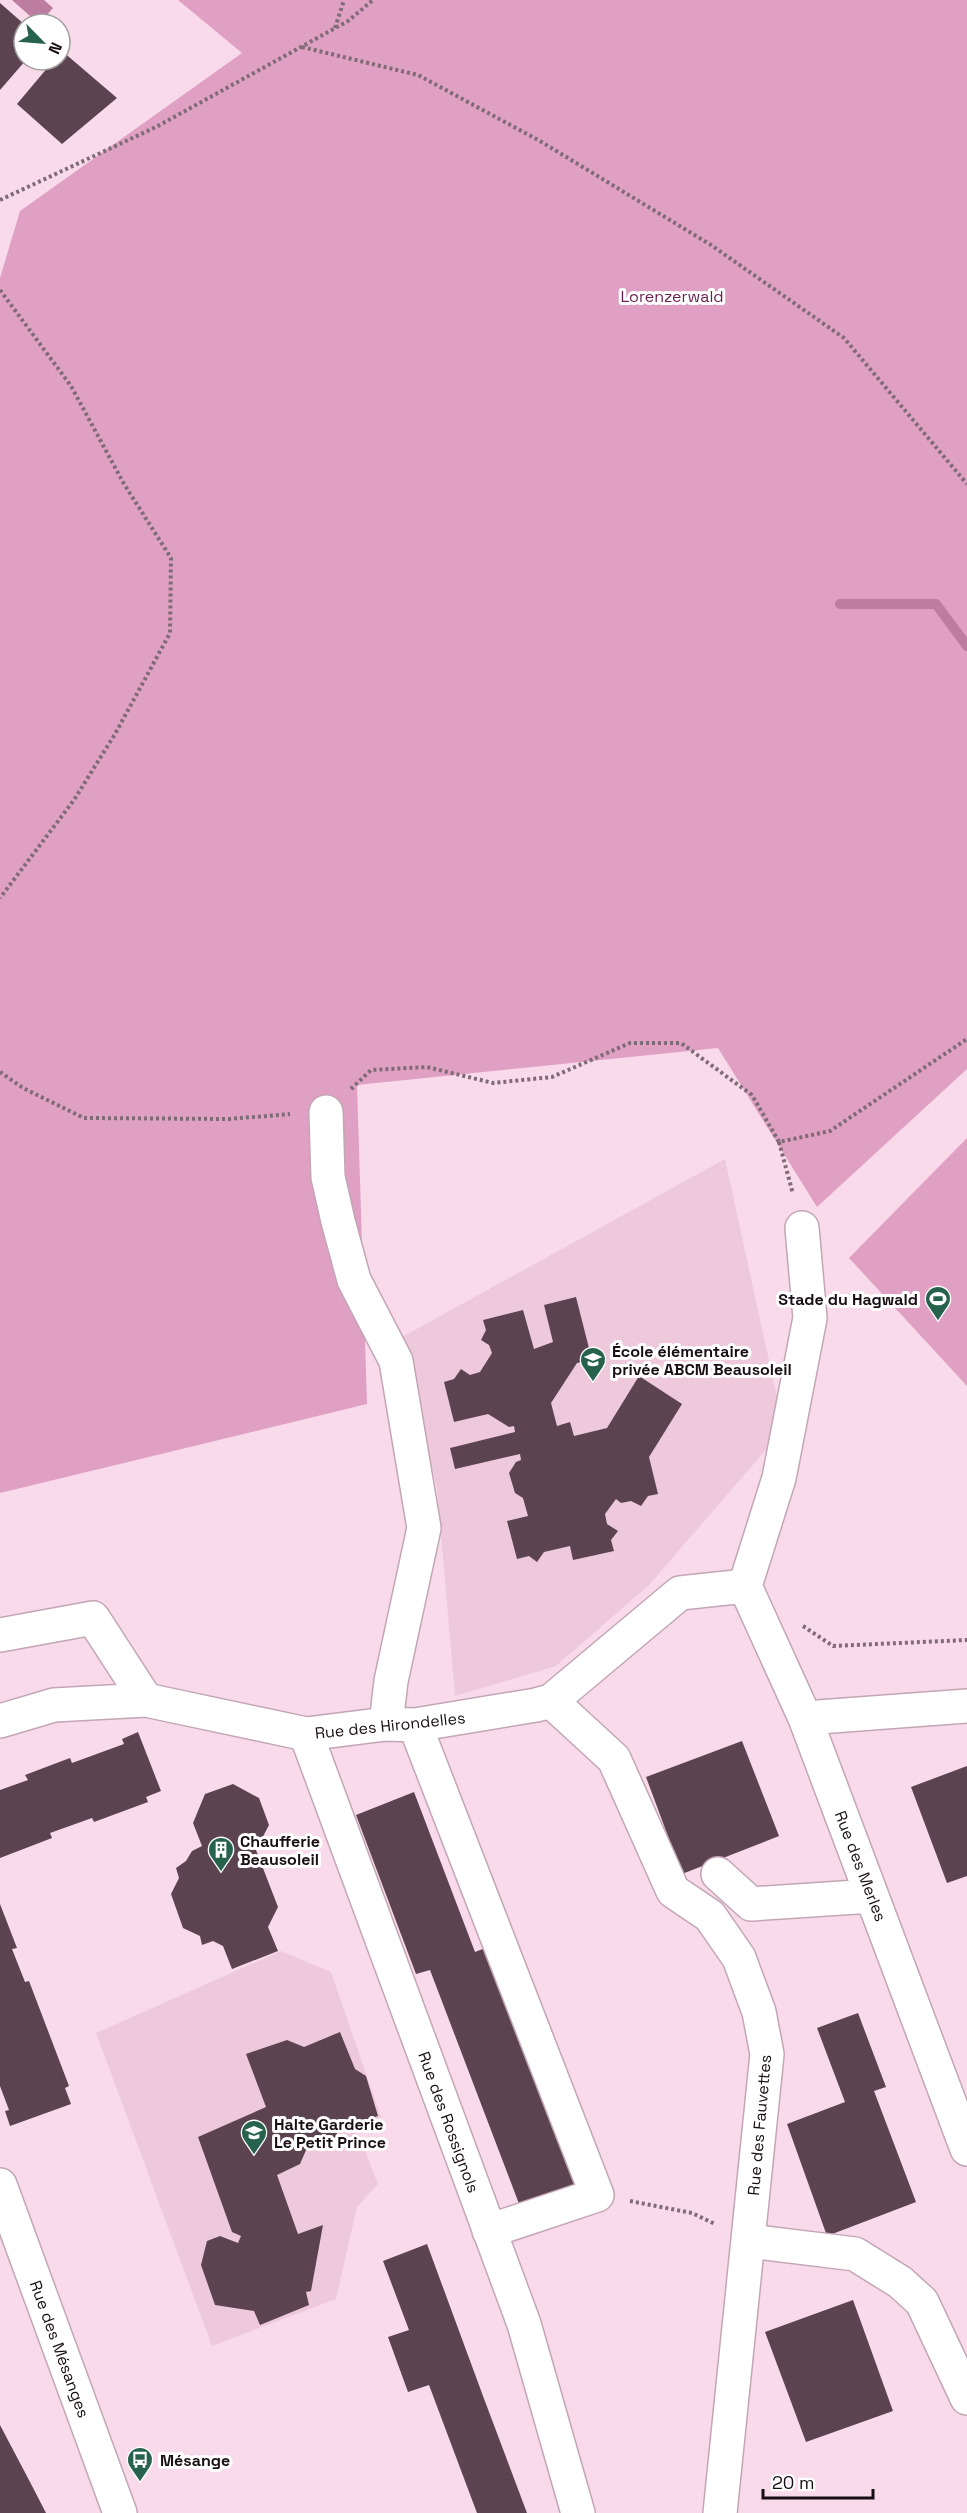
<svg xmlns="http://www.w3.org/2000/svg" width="967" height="2513" font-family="'Space Grotesk',sans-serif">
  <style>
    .built { fill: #eec9dc }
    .green { fill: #dfa0c3 }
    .water { fill: #bc7da0 }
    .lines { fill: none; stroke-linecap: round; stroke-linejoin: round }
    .stream { stroke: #bc7da0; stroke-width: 10 }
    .building { fill: #5b4350 }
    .minor-casing { stroke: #c3a6b5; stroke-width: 36 }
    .path { stroke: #7f6b76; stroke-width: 4; stroke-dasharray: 3 3; stroke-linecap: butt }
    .minor { stroke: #fff; stroke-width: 33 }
    .labels { text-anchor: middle; stroke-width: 6; stroke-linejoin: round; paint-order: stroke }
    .park-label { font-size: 16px; fill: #6a1f4f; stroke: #fff }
    .poi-label { font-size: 16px; font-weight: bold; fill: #180e14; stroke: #fff; text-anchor: start }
    .street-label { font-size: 16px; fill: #180e14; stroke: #fff }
  </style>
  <rect width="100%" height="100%" fill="#f9daea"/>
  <path class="built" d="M725 1159 784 1429 649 1585 556 1666 455 1696 437 1488 402 1337Z
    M281 1951 331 1972 381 2117 356 2127 378 2184 357 2207 336 2299 212 2346 96 2033Z"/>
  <path class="green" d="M178 0H967V1069L817 1207 718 1048 357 1085 367 1404 0 1493V278L20 211 242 53Z
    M967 1138V1386L849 1258Z"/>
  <path class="water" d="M12 0H44L53 8 39 24Z"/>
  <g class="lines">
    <path class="stream" d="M840 604H936L967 646"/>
  </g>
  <path class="building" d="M0 3 24 24 26 60 0 90Z
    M62 51 117 98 62 144 17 104 54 60H60Z
    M576 1297 592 1360 577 1363 551 1403 557 1426 570 1422 574 1436 607 1428 639 1376 682 1404 649 1457 658 1494 648 1496 641 1506 631 1501 621 1503 616 1499 605 1514 607 1524 618 1531 611 1540 614 1551 573 1560 570 1546 544 1552 537 1562 529 1556 517 1559 507 1521 528 1516 523 1498 515 1493 509 1473 516 1462 521 1460 520 1454 455 1469 450 1448 515 1432 514 1426 509 1427 488 1414 454 1422 444 1382 454 1379 461 1369 470 1375 480 1372 492 1353 489 1345 481 1340 486 1330 483 1320 523 1310 534 1349 553 1342 544 1305Z
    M138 1732 161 1791 146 1797 148 1802 94 1822 92 1818 50 1833 52 1838 0 1858V1790L28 1780 25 1775 70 1758 72 1763 124 1744 122 1739Z
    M742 1741 779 1836 682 1874 646 1777Z
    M967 1766V1876L947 1883 911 1787Z
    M233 1784 259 1798 269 1825 256 1850 278 1907 268 1927 278 1951 232 1969 223 1946 213 1941 202 1945 200 1936 183 1928 171 1894 179 1878 176 1868 186 1861 192 1851 202 1846 193 1823 205 1794Z
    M414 1792 475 1952 488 1947 580 2187 521 2209 430 1970 416 1974 356 1815Z
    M0 1904 17 1948 12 1949 25 1982 29 1981 69 2086 65 2088 71 2104 10 2126 5 2111 9 2110 0 2086Z
    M858 2013 886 2087 874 2091 916 2202 827 2236 787 2124 845 2102 817 2028Z
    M340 2032 355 2069 366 2076 378 2116 338 2131 331 2150 310 2141 300 2164 277 2175 298 2234 323 2225 311 2291 306 2292 309 2305 260 2325 254 2311 215 2305 201 2265 207 2241 220 2236 238 2243 241 2236 232 2232 198 2137 266 2107 246 2054 287 2040 304 2047Z
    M427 2244 483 2396 527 2513H477L429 2385 408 2392 388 2337 409 2330 383 2261Z
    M853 2300 893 2411 806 2442 765 2332Z
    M0 2425 30 2482 46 2513H0Z"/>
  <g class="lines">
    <defs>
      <path id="minor" d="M326 1112 328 1177 338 1221 354 1280 396 1361 424 1528 391 1681 386 1724
        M745 1586 805 1718 967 2149
        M745 1586 779 1478 810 1318 802 1228
        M0 1635 93 1618 146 1700
        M551 1701 614 1759 673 1891 710 1916 739 1958 759 2012 767 2054 720 2513
        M805 1718 967 1706
        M0 1721 54 1705 146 1700 306 1734 386 1724 415 1725 536 1705 551 1701 680 1593 745 1586
        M415 1725 597 2195 489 2231
        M306 1734 524 2324 578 2513
        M718 1874 751 1904 872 1896
        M0 2185 120 2513
        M749 2241 855 2254 900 2282 922 2302 967 2398"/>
    </defs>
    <use href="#minor" class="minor-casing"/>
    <path class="path" d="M335 28 344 0
      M302 47 418 75 540 141 711 245 844 338 967 484
      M0 200 156 127 348 21 373 0
      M0 290 71 386 124 484 171 558 170 633 115 734 74 800 0 898
      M0 1072 23 1088 84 1118 229 1119 290 1114
      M351 1089 371 1070 427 1067 493 1083 552 1077 630 1043H681L752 1095 779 1142 830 1131 967 1039
      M779 1142 793 1194
      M803 1626 833 1646 967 1640
      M630 2201 692 2213 715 2224"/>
    <use href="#minor" class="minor"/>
  </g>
  <defs>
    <symbol id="stadium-pin" viewBox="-11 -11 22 30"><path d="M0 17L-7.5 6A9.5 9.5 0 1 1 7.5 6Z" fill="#27624c" stroke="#fff"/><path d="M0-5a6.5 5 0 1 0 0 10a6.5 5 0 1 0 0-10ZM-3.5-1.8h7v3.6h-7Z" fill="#fff"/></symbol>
    <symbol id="school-pin" viewBox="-11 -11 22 30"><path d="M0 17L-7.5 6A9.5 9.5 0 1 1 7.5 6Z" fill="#27624c" stroke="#fff"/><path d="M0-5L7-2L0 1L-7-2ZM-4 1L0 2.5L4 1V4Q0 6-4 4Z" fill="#fff"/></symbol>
    <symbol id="building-pin" viewBox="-11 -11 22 30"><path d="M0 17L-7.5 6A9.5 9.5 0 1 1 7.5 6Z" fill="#27624c" stroke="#fff"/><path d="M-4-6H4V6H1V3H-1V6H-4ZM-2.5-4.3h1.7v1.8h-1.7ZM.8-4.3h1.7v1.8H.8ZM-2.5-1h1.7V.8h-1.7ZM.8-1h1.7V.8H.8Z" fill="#fff"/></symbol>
    <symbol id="bus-pin" viewBox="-11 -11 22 30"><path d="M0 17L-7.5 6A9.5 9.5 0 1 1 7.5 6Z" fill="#27624c" stroke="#fff"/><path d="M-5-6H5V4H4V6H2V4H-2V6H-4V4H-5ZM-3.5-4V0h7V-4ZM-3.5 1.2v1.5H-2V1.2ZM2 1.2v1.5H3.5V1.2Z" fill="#fff"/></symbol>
  </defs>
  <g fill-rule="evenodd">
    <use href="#stadium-pin" x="923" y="1284" width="30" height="40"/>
    <use href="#school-pin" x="578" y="1345" width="30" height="40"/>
    <use href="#building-pin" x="206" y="1835" width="30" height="40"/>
    <use href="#school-pin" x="239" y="2118" width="30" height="40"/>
    <use href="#bus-pin" x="125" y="2445" width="30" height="40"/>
  </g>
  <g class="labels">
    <g class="park-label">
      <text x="672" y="302">Lorenzerwald</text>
    </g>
    <g class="poi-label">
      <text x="918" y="1305" text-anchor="end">Stade du Hagwald</text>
      <text x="612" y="1357">École élémentaire<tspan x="612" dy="18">privée ABCM Beausoleil</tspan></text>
      <text x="240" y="1847">Chaufferie<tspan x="240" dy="18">Beausoleil</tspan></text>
      <text x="274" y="2130">Halte Garderie<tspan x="274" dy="18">Le Petit Prince</tspan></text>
      <text x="160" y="2466">Mésange</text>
    </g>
    <g class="street-label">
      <text transform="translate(390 1725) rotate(-6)" y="6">Rue des Hirondelles</text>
      <text transform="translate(861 1866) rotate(69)" y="6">Rue des Merles</text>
      <text transform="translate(449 2122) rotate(70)" y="6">Rue des Rossignols</text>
      <text transform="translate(759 2125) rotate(-85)" y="6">Rue des Fauvettes</text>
      <text transform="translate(60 2349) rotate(70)" y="6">Rue des Mésanges</text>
    </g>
  </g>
  <g transform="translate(42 42) rotate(115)"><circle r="28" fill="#ffffff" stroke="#a39fa1" stroke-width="1.5"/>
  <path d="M0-4.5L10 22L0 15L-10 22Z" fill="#27624c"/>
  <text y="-9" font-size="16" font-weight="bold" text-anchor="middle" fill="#180e14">N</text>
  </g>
  <path d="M763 2489v9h110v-9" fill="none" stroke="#180e14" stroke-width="3"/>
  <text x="772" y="2489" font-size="18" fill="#180e14" stroke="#ffffff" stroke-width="4.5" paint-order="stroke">20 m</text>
</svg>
